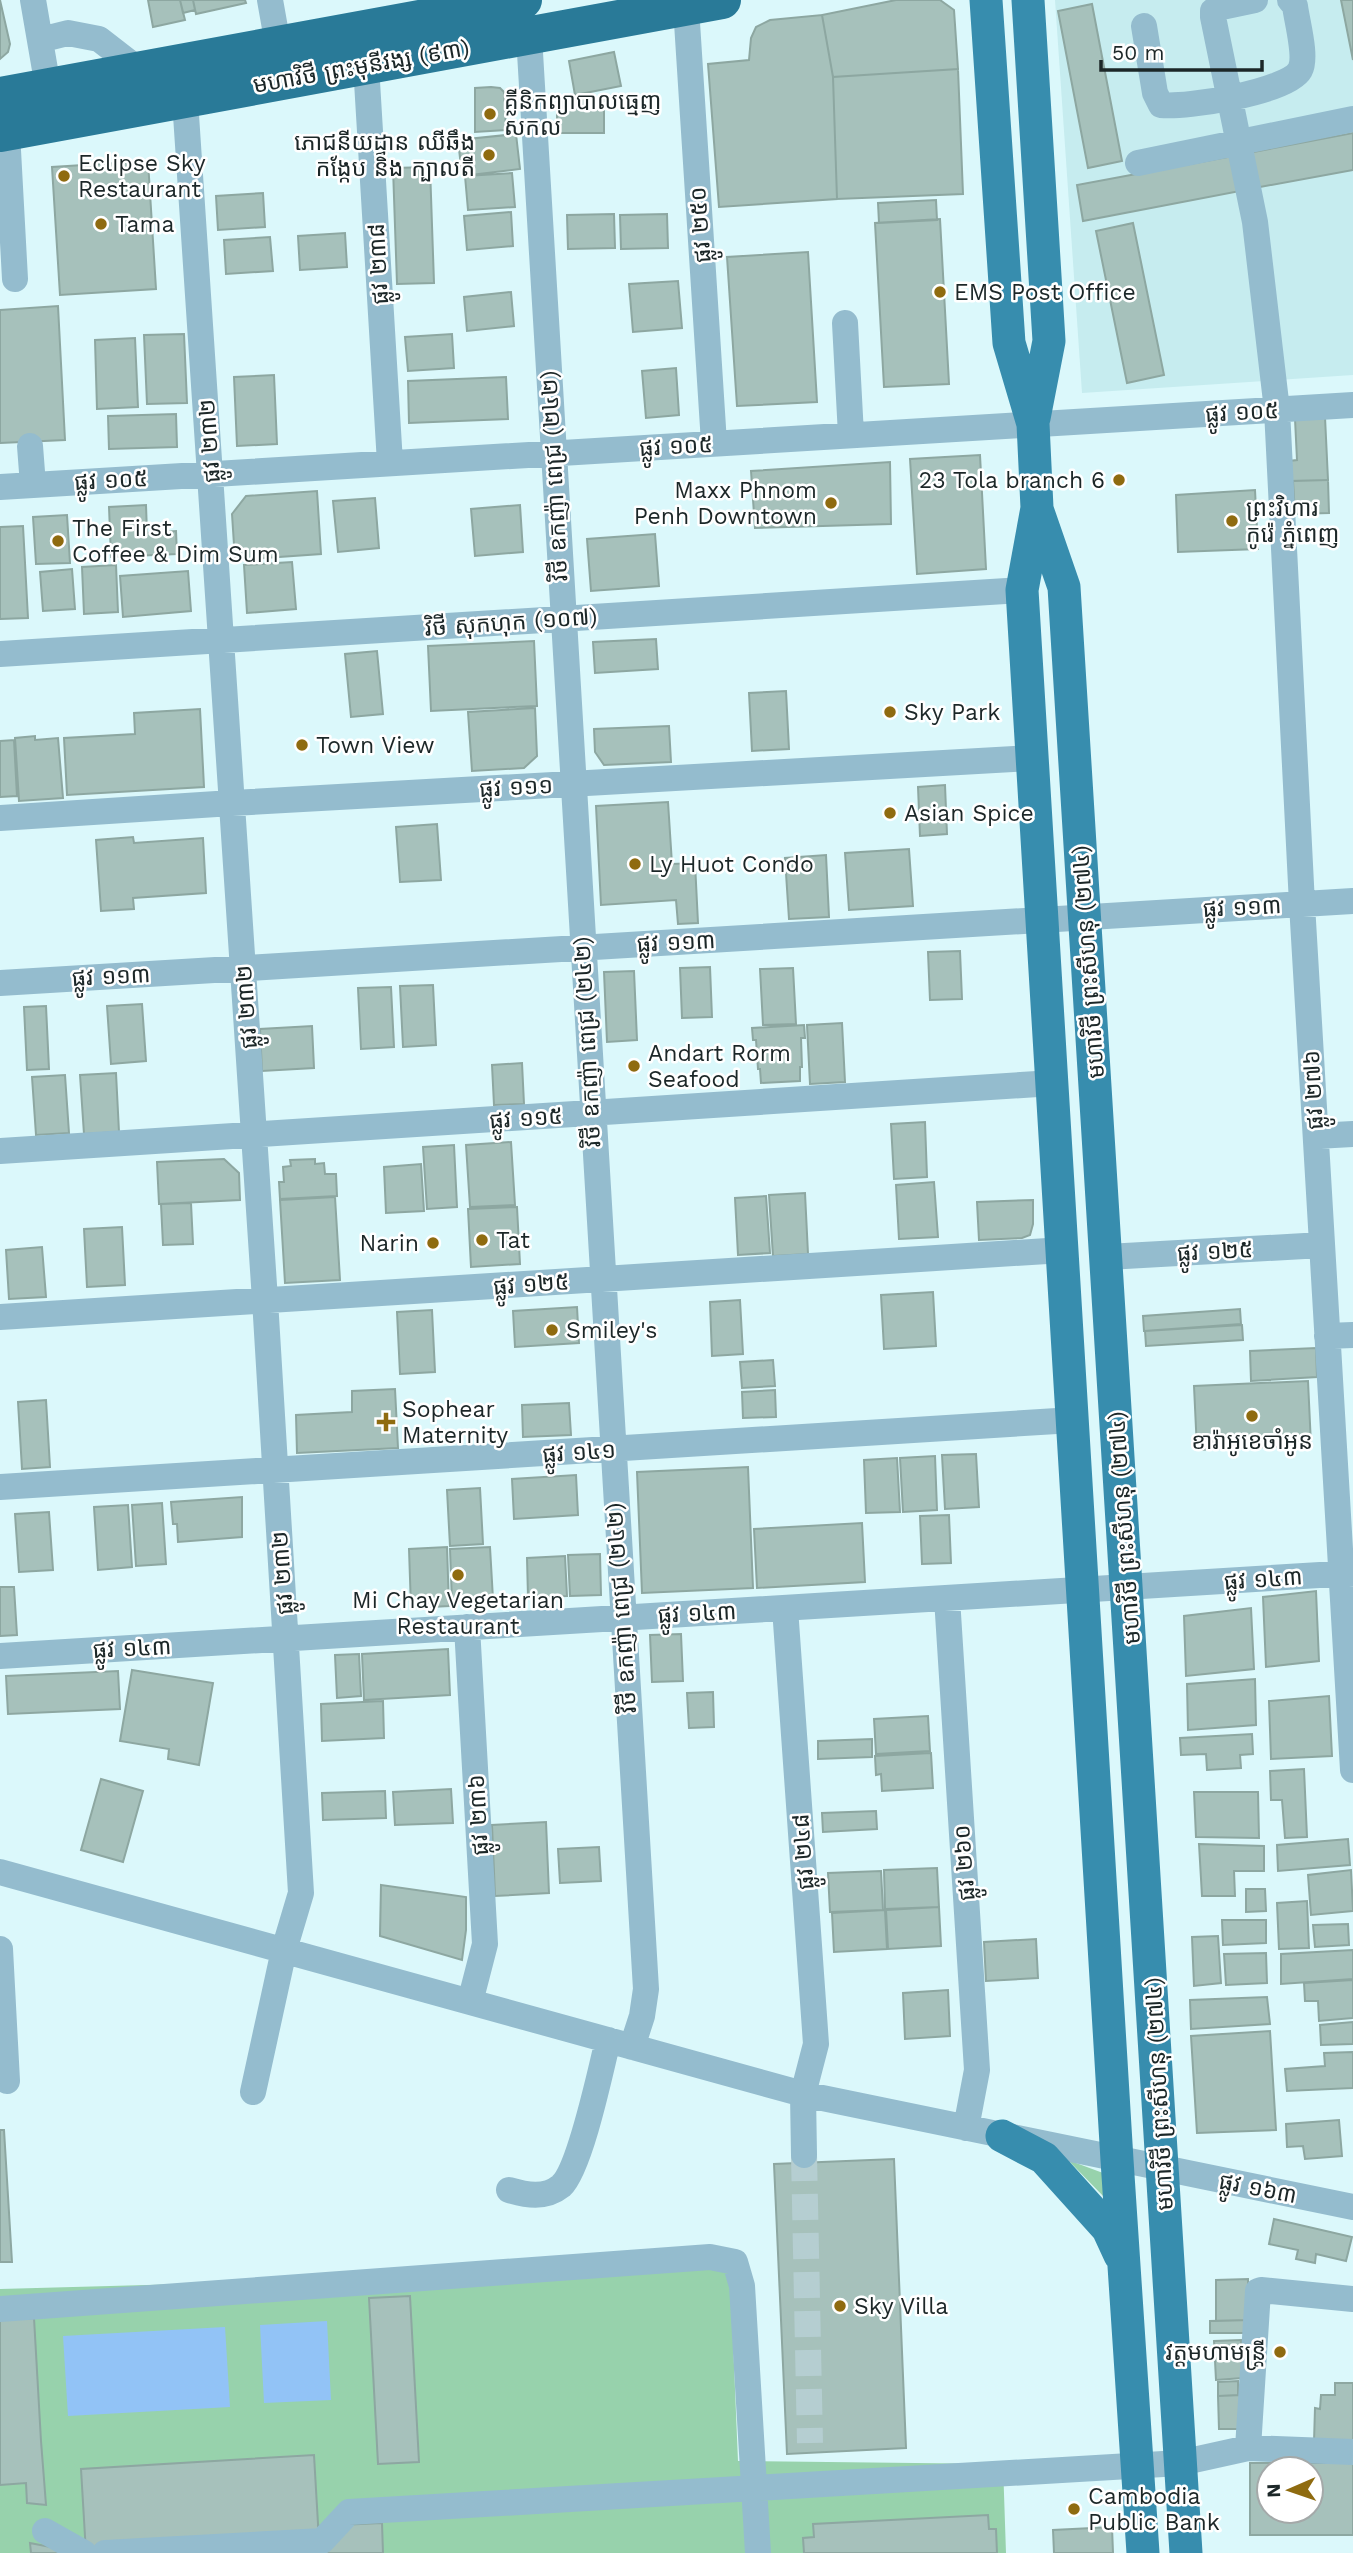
<svg xmlns="http://www.w3.org/2000/svg" width="1353" height="2553" font-family="'Work Sans','Noto Sans Khmer',sans-serif">
  <style>
    .built { fill: #c6ecef }
    .green { fill: #97d2ac }
    .water { fill: #92c3f6 }
    .building { fill: #a6c1bb; stroke: #8da7a1; stroke-width: 2; fill-rule: evenodd }
    .lines { fill: none; stroke-linecap: round; stroke-linejoin: round }
    .minor-tunnel { stroke: #b5ced1; stroke-width: 26; stroke-dasharray: 26 13; stroke-linecap: butt }
    .minor { stroke: #94bcce; stroke-width: 26 }
    .major { stroke: #378dae; stroke-width: 33 }
    .highway { stroke: #297a98; stroke-width: 38 }
    .poi-dot { fill: #8f6b10; stroke: #fff; stroke-width: 2.5 }
    .labels { text-anchor: middle; stroke-width: 5; stroke-linejoin: round; paint-order: stroke }
    .street-label { font-size: 23px; fill: #1c2728; stroke: #fff }
    .poi-label { font-size: 23px; fill: #1c2728; stroke: #fff; text-anchor: start }
  </style>
  <rect width="100%" height="100%" fill="#dbf8fb"/>
  <path class="built" d="M1055 0H1353V375L1082 393Z"/>
  <path class="green" d="M1068 2160 1103 2173 1105 2198Z
    M730 2269 738 2461 1003 2464 1006 2553H0V2289Z"/>
  <path class="water" d="M327 2321 331 2400 264 2403 260 2325Z
    M225 2327 230 2407 68 2416 63 2336Z"/>
  <path class="building" d="M0 0 10 44 8 52 0 59Z
    M148 0H180L185 20 153 27Z
    M180 0H193L195 10 183 13Z
    M193 0H245L246 3 196 14Z
    M896 0H940L954 10 958 69 833 77 822 15Z
    M1341 0H1353V60Z
    M1092 4 1122 161 1088 168 1058 11Z
    M822 15 833 77 837 199 719 207 708 64 749 60 751 38 756 27 770 20Z
    M614 52 621 86 575 95 569 61Z
    M958 69 963 194 837 199 833 77Z
    M491 87 500 88 504 92 506 130 475 132V88Z
    M557 99H604V133H557Z
    M1353 133V170L1249 189 1243 154Z
    M516 134 520 169 462 176 458 140Z
    M1233 156 1240 191 1083 221 1077 185Z
    M148 161 156 289 60 295 52 167Z
    M430 167 434 283 397 284 393 168Z
    M512 173 515 207 468 210 465 176Z
    M263 193 265 227 218 230 216 196Z
    M936 200 937 220 879 223 878 203Z
    M511 212 513 246 467 250 464 216Z
    M614 214 615 248 568 249 567 215Z
    M667 214 668 248 621 249 620 215Z
    M940 219 949 384 884 387 875 223Z
    M1133 223 1164 375 1127 383 1096 231Z
    M345 233 347 267 300 270 298 236Z
    M270 237 273 271 226 274 224 240Z
    M808 252 817 402 737 406 727 257Z
    M678 281 682 328 633 332 629 284Z
    M511 292 514 326 467 331 464 297Z
    M58 306 65 440 0 443V310Z
    M184 334 187 403 147 404 144 335Z
    M452 334 454 368 408 371 405 337Z
    M135 338 138 407 97 409 95 340Z
    M676 368 679 415 646 418 642 371Z
    M274 375 277 444 237 446 234 377Z
    M506 377 508 419 409 423 408 381Z
    M176 414 177 447 109 449 108 416Z
    M1325 417 1328 480 1289 481V461L1297 460 1295 419Z
    M980 455 986 569 917 574 910 459Z
    M890 462 891 524 755 528 751 471Z
    M1328 480 1329 513 1295 514 1293 481Z
    M1255 490 1258 549 1178 552 1176 495Z
    M317 491 321 554 235 560 232 514 246 496Z
    M375 498 379 548 338 552 333 501Z
    M146 505 147 533 176 531 177 554 111 557 109 507Z
    M520 505 523 552 475 556 471 509Z
    M67 515 70 563 36 564 33 517Z
    M23 526 28 618 0 619V527Z
    M655 534 659 586 591 591 587 539Z
    M292 562 296 609 247 613 244 565Z
    M116 565 118 612 84 614 82 567Z
    M72 569 75 609 43 611 40 572Z
    M188 571 191 611 123 617 120 576Z
    M656 639 658 669 595 673 593 642Z
    M534 641 537 706 431 711 428 646Z
    M377 651 383 714 351 717 345 654Z
    M786 691 789 749 752 751 749 693Z
    M535 708 537 756 524 768 472 771 468 712Z
    M200 709 204 787 67 795 64 738 135 734 134 713Z
    M669 726 671 762 604 765 595 752 594 729Z
    M35 736V740L58 738 63 798 19 801 15 738Z
    M14 740 17 796 0 797V741Z
    M945 785 947 834 920 836 918 787Z
    M668 802 672 864 695 863 698 923 678 924 676 900 601 905 596 806Z
    M437 824 441 880 400 882 396 827Z
    M133 837 134 843 203 838 206 893 133 898 134 909 101 911 96 840Z
    M909 849 913 906 849 910 845 853Z
    M826 855 829 917 789 919 785 858Z
    M960 951 962 999 930 1000 928 952Z
    M710 967 712 1017 682 1018 680 968Z
    M793 968 796 1024 763 1025 760 969Z
    M634 971 637 1040 607 1042 604 972Z
    M433 985 436 1045 403 1047 400 986Z
    M391 987 394 1047 361 1049 358 988Z
    M142 1004 146 1061 111 1064 107 1006Z
    M46 1006 49 1069 27 1070 24 1007Z
    M842 1023 845 1082 810 1084 807 1025Z
    M804 1025 805 1038H801L802 1067H800V1081L761 1083 760 1069H758L756 1040H753L752 1028Z
    M312 1026 314 1068 262 1071 260 1029Z
    M522 1063 524 1104 494 1105 492 1065Z
    M116 1073 119 1132 84 1134 80 1075Z
    M65 1075 69 1133 36 1135 32 1077Z
    M925 1122 927 1177 894 1179 891 1124Z
    M511 1142 515 1205 470 1207 466 1145Z
    M454 1145 457 1207 427 1209 423 1147Z
    M224 1159 239 1173 240 1200 159 1204 157 1162Z
    M315 1159V1164L324 1163 325 1174H336L337 1196 280 1199 279 1182H284L283 1167 291 1166 290 1160Z
    M421 1164 424 1211 386 1213 384 1167Z
    M934 1182 938 1237 899 1239 896 1185Z
    M805 1193 808 1254 773 1256 769 1195Z
    M766 1196 770 1253 738 1255 735 1198Z
    M335 1197 340 1280 285 1283 280 1200Z
    M1033 1200V1224L1030 1235 1022 1238 979 1240 977 1202Z
    M191 1203 193 1244 163 1245 161 1204Z
    M517 1207 520 1264 471 1267 468 1209Z
    M122 1227 125 1285 87 1287 84 1229Z
    M42 1247 46 1297 9 1299 6 1250Z
    M933 1292 936 1346 884 1349 881 1295Z
    M740 1300 743 1354 712 1356 710 1302Z
    M577 1307 579 1343 515 1347 513 1311Z
    M1240 1309 1241 1324 1144 1331 1143 1316Z
    M432 1310 435 1372 400 1374 397 1312Z
    M1242 1325 1243 1340 1146 1346 1145 1331Z
    M1316 1348 1317 1377 1251 1381 1250 1351Z
    M773 1360 775 1386 742 1388 740 1362Z
    M1308 1381 1311 1445 1197 1450 1194 1386Z
    M395 1389 398 1448 297 1453 296 1415 352 1412V1391Z
    M775 1390 776 1417 743 1418 742 1392Z
    M46 1400 50 1467 22 1469 18 1402Z
    M569 1403 571 1435 523 1437 522 1405Z
    M976 1454 979 1507 945 1509 942 1455Z
    M935 1456 937 1510 903 1512 900 1458Z
    M897 1458 900 1512 866 1513 864 1460Z
    M748 1467 753 1588 642 1593 637 1472Z
    M576 1475 578 1515 514 1519 512 1479Z
    M480 1488 483 1544 450 1546 447 1490Z
    M242 1497V1537L178 1542 177 1524H173L171 1502Z
    M162 1503 166 1564 136 1566 132 1505Z
    M128 1505 132 1567 98 1570 94 1507Z
    M49 1512 53 1570 19 1572 15 1514Z
    M949 1515 951 1563 922 1564 920 1516Z
    M862 1523 865 1582 757 1588 754 1529Z
    M447 1547 449 1606 411 1608 409 1549Z
    M490 1547 493 1599 452 1602 450 1549Z
    M600 1554 601 1595 570 1596 568 1555Z
    M565 1556 567 1596 528 1597 527 1558Z
    M0 1587H14L17 1635 0 1636Z
    M1316 1591 1319 1661 1266 1667 1263 1597Z
    M1251 1608 1254 1669 1186 1676 1184 1616Z
    M681 1634 683 1681 652 1682 650 1635Z
    M448 1649 450 1695 364 1700 362 1654Z
    M359 1654 361 1696 337 1698 335 1655Z
    M132 1670 213 1683 199 1765 168 1759 169 1749 120 1741Z
    M118 1671 120 1709 8 1714 6 1676Z
    M1255 1679 1256 1725 1188 1730 1187 1684Z
    M713 1692 714 1727 689 1728 687 1693Z
    M1329 1696 1332 1756 1271 1759 1269 1701Z
    M383 1701 384 1738 322 1741 321 1704Z
    M928 1716 930 1751 876 1754 874 1719Z
    M1252 1734 1253 1754 1240 1755 1241 1768 1207 1770 1206 1754 1181 1755 1180 1738Z
    M872 1739V1757L818 1759V1741Z
    M931 1753 933 1788 882 1791 881 1774 876 1775 875 1756Z
    M1304 1769 1307 1837 1285 1838 1282 1800H1271L1270 1771Z
    M101 1779 143 1791 123 1862 81 1850Z
    M451 1789 453 1823 395 1825 393 1792Z
    M385 1791 386 1818 323 1820 322 1793Z
    M1194 1792H1258L1259 1838 1196 1837Z
    M876 1811 877 1829 823 1832 822 1813Z
    M546 1822 549 1893 495 1896 492 1825Z
    M1348 1839 1350 1865 1278 1871 1277 1845Z
    M1199 1844 1264 1846V1871H1234L1235 1896H1202Z
    M599 1847 601 1881 560 1883 558 1849Z
    M937 1868 939 1907 885 1909 884 1870Z
    M1351 1870 1353 1911 1311 1915 1308 1875Z
    M881 1871 883 1910 830 1912 828 1873Z
    M381 1885 466 1897V1930L462 1960 380 1936Z
    M1246 1889H1265L1266 1911 1246 1912Z
    M1307 1901 1309 1948 1279 1949 1277 1903Z
    M939 1907 941 1946 888 1949 886 1910Z
    M885 1910 887 1949 834 1952 832 1913Z
    M1222 1920H1266V1943L1223 1945Z
    M1348 1924 1349 1945 1315 1947 1313 1925Z
    M1218 1936 1221 1983 1194 1986 1192 1937Z
    M1036 1939 1038 1978 986 1981 984 1942Z
    M1353 1950V1979L1281 1984V1954Z
    M1266 1953 1267 1983 1226 1985 1224 1954Z
    M1353 1980V2018L1319 2021 1318 2001H1305L1304 1983Z
    M948 1990 950 2036 905 2039 903 1993Z
    M1267 1997 1270 2024 1191 2029 1190 2000Z
    M1353 2022V2044L1321 2045 1320 2025Z
    M1270 2031 1276 2130 1197 2133 1191 2036Z
    M1353 2052V2088L1287 2091 1285 2069 1325 2066 1324 2053Z
    M1339 2120 1342 2156 1305 2159 1303 2146 1287 2147 1286 2124Z
    M0 2130H4L12 2262H0Z
    M894 2159 906 2448 787 2454 774 2164Z
    M1274 2219 1352 2237 1346 2261 1316 2254 1315 2263 1296 2259 1298 2250 1269 2244Z
    M1248 2279 1249 2320 1216 2321V2280Z
    M410 2296 419 2462 378 2464 369 2298Z
    M34 2318 41 2441 46 2505 27 2503 26 2483 0 2485V2319Z
    M1247 2320V2333H1210V2321Z
    M1241 2340 1243 2378 1216 2380 1214 2341Z
    M1238 2381V2395L1218 2396V2382Z
    M1335 2383H1353V2443L1314 2442 1315 2408 1320 2409 1321 2395H1335Z
    M1242 2395 1243 2429H1219L1218 2396Z
    M314 2455 319 2541 86 2553 81 2469Z
    M1250 2463H1353V2535H1250ZM1269 2469H1311V2511H1269Z
    M988 2515 989 2529H996L997 2553H804L803 2538 814 2537 813 2524Z
    M382 2523 383 2553H105L319 2541 318 2526Z
    M1112 2527 1113 2553H1054L1053 2530Z
    M30 2543 81 2553H31Z"/>
  <g class="lines">
    <path class="minor-tunnel" d="M804 2155 810 2443"/>
    <path class="minor" d="M33 0 48 87
      M270 0 278 45
      M1255 0 1217 8 1213 11V17L1255 222 1277 410 1302 904 1353 1770
      M686 7 714 443
      M1144 26 1155 93 1161 105C1186 108 1288 92 1300 70 1307 57 1297 22 1295 6L1290 0
      M529 36 646 1989 642 2016 632 2047
      M40 40 68 33 99 39 139 70
      M366 65 390 463
      M184 85 265 1300 301 1893 284 1950 253 2092
      M7 132 15 279
      M1138 163 1353 119
      M845 323 851 435
      M30 446 33 485
      M0 487 1353 405
      M0 654 1022 590
      M0 818 232 803 1032 758
      M0 983 1353 901
      M1316 1136 1353 1134
      M0 1151 1053 1083
      M1107 1257 1322 1245
      M0 1317 1063 1250
      M1327 1336 1353 1335
      M0 1487 1073 1420
      M947 1598 977 2070 966 2128
      M785 1608 816 2044 803 2094 804 2155
      M467 1627 485 1944 470 2002
      M0 1656 1353 1573
      M0 1872 803 2094 1353 2207
      M0 1949 7 2081
      M509 2190C526 2195 545 2199 561 2186 580 2169 601 2069 608 2040
      M1353 2299 1261 2290 1258 2291 1248 2448 1353 2452
      M0 2309 710 2257 735 2262 742 2286 758 2553
      M45 2531 84 2553
      M105 2553 322 2541 349 2512 1180 2463 1248 2448"/>
    <path class="major" d="M986 0 1009 343 1033 424 1037 508 1022 590 1117 2160 1143 2553
      M1028 0 1049 341 1034 418
      M1037 509 1064 587 1186 2553
      M1002 2136 1044 2158 1108 2229 1120 2255"/>
    <path class="highway" d="M0 96 523 0
      M0 133 722 0"/>
  </g>
  <g class="poi-dot">
    <circle cx="490" cy="114" r="7"/>
    <circle cx="489" cy="155" r="7"/>
    <circle cx="64" cy="176" r="7"/>
    <circle cx="101" cy="224" r="7"/>
    <circle cx="940" cy="292" r="7"/>
    <circle cx="1119" cy="480" r="7"/>
    <circle cx="831" cy="503" r="7"/>
    <circle cx="1232" cy="521" r="7"/>
    <circle cx="58" cy="541" r="7"/>
    <circle cx="890" cy="712" r="7"/>
    <circle cx="302" cy="745" r="7"/>
    <circle cx="890" cy="813" r="7"/>
    <circle cx="635" cy="864" r="7"/>
    <circle cx="634" cy="1066" r="7"/>
    <circle cx="482" cy="1240" r="7"/>
    <circle cx="433" cy="1243" r="7"/>
    <circle cx="552" cy="1330" r="7"/>
    <circle cx="1252" cy="1416" r="7"/>
    <path d="M382.5 1411.5h7v7h7v7h-7v7h-7v-7h-7v-7h7z"/>
    <circle cx="458" cy="1575" r="7"/>
    <circle cx="840" cy="2306" r="7"/>
    <circle cx="1280" cy="2352" r="7"/>
    <circle cx="1074" cy="2509" r="7"/>
  </g>
  <g class="labels">
    <g class="street-label">
      <text transform="translate(361 66) rotate(-10)" y="8">មហាវិថី ព្រះមុនីវង្ស (៩៣)</text>
      <text transform="translate(700 225) rotate(-94)" y="8">ផ្លូវ ២៥០</text>
      <text transform="translate(378 264) rotate(-93)" y="8">ផ្លូវ ២៣៨</text>
      <text transform="translate(1242 412) rotate(-3)" y="8">ផ្លូវ ១០៥</text>
      <text transform="translate(209 441) rotate(-94)" y="8">ផ្លូវ ២៣២</text>
      <text transform="translate(676 446) rotate(-3)" y="8">ផ្លូវ ១០៥</text>
      <text transform="translate(554 476) rotate(-93)" y="8">វិថី ឧកញ៉ា ពេជ្រ (២៤២)</text>
      <text transform="translate(111 480) rotate(-3)" y="8">ផ្លូវ ១០៥</text>
      <text transform="translate(511 622) rotate(-4)" y="8">វិថី សុកហុក (១០៧)</text>
      <text transform="translate(516 787) rotate(-3)" y="8">ផ្លូវ ១១១</text>
      <text transform="translate(1242 907) rotate(-3)" y="8">ផ្លូវ ១១៣</text>
      <text transform="translate(676 942) rotate(-3)" y="8">ផ្លូវ ១១៣</text>
      <text transform="translate(1088 962) rotate(-94)" y="8">មហាវិថី ព្រះសីហនុ (២៧៤)</text>
      <text transform="translate(111 976) rotate(-3)" y="8">ផ្លូវ ១១៣</text>
      <text transform="translate(246 1007) rotate(-94)" y="8">ផ្លូវ ២៣២</text>
      <text transform="translate(587 1042) rotate(-93)" y="8">វិថី ឧកញ៉ា ពេជ្រ (២៤២)</text>
      <text transform="translate(1313 1090) rotate(-93)" y="8">ផ្លូវ ២៧៦</text>
      <text transform="translate(526 1118) rotate(-4)" y="8">ផ្លូវ ១១៥</text>
      <text transform="translate(1215 1251) rotate(-3)" y="8">ផ្លូវ ១២៥</text>
      <text transform="translate(531 1284) rotate(-4)" y="8">ផ្លូវ ១២៥</text>
      <text transform="translate(579 1452) rotate(-4)" y="8">ផ្លូវ ១៤១</text>
      <text transform="translate(1124 1528) rotate(-94)" y="8">មហាវិថី ព្រះសីហនុ (២៧៤)</text>
      <text transform="translate(282 1573) rotate(-94)" y="8">ផ្លូវ ២៣២</text>
      <text transform="translate(1263 1579) rotate(-4)" y="8">ផ្លូវ ១៤៣</text>
      <text transform="translate(621 1608) rotate(-94)" y="8">វិថី ឧកញ៉ា ពេជ្រ (២៤២)</text>
      <text transform="translate(697 1613) rotate(-3)" y="8">ផ្លូវ ១៤៣</text>
      <text transform="translate(132 1648) rotate(-3)" y="8">ផ្លូវ ១៤៣</text>
      <text transform="translate(478 1815) rotate(-93)" y="8">ផ្លូវ ២៣៦</text>
      <text transform="translate(803 1852) rotate(-94)" y="8">ផ្លូវ ២៤៨</text>
      <text transform="translate(964 1863) rotate(-94)" y="8">ផ្លូវ ២៦០</text>
      <text transform="translate(1159 2094) rotate(-93)" y="8">មហាវិថី ព្រះសីហនុ (២៧៤)</text>
      <text transform="translate(1258 2188) rotate(11)" y="8">ផ្លូវ ១៦៣</text>
    </g>
    <g class="poi-label">
      <text x="504" y="109">គ្លីនិកព្យាបាលធ្មេញ<tspan x="504" dy="26">សកល</tspan></text>
      <text x="475" y="150" text-anchor="end">ភោជនីយដ្ធាន ឈីឆឹង<tspan x="475" dy="26">កង្កែប និង ក្បាលតី</tspan></text>
      <text x="78" y="171">Eclipse Sky<tspan x="78" dy="26">Restaurant</tspan></text>
      <text x="115" y="232">Tama</text>
      <text x="954" y="300">EMS Post Office</text>
      <text x="1105" y="488" text-anchor="end">23 Tola branch 6</text>
      <text x="817" y="498" text-anchor="end">Maxx Phnom<tspan x="817" dy="26">Penh Downtown</tspan></text>
      <text x="1246" y="516">ព្រះវិហារ<tspan x="1246" dy="26">កូរ៉េ ភ្នំពេញ</tspan></text>
      <text x="72" y="536">The First<tspan x="72" dy="26">Coffee &amp; Dim Sum</tspan></text>
      <text x="904" y="720">Sky Park</text>
      <text x="316" y="753">Town View</text>
      <text x="904" y="821">Asian Spice</text>
      <text x="649" y="872">Ly Huot Condo</text>
      <text x="648" y="1061">Andart Rorm<tspan x="648" dy="26">Seafood</tspan></text>
      <text x="496" y="1248">Tat</text>
      <text x="419" y="1251" text-anchor="end">Narin</text>
      <text x="566" y="1338">Smiley's</text>
      <text x="402" y="1417">Sophear<tspan x="402" dy="26">Maternity</tspan></text>
      <text x="1252" y="1449" text-anchor="middle">ខារ៉ាអូខេចាំអូន</text>
      <text x="458" y="1608" text-anchor="middle">Mi Chay Vegetarian<tspan x="458" dy="26">Restaurant</tspan></text>
      <text x="854" y="2314">Sky Villa</text>
      <text x="1266" y="2360" text-anchor="end">វត្តមហាមន្រ្តី</text>
      <text x="1088" y="2504">Cambodia<tspan x="1088" dy="26">Public Bank</tspan></text>
    </g>
  </g>
  <g transform="translate(1290 2490) rotate(268)"><circle r="33" fill="#ffffff" stroke="#a4a9a9" stroke-width="2"/>
  <path d="M0-5L12 26L0 18L-12 26Z" fill="#8f6b10"/>
  <text y="-10" font-size="19" font-weight="bold" text-anchor="middle" fill="#1c2728">N</text>
  </g>
  <path d="M1101 60v10h161v-10" fill="none" stroke="#1c2728" stroke-width="3.5"/>
  <text x="1112" y="60" font-size="21" fill="#1c2728" stroke="#ffffff" stroke-width="5" paint-order="stroke">50 m</text>
</svg>
